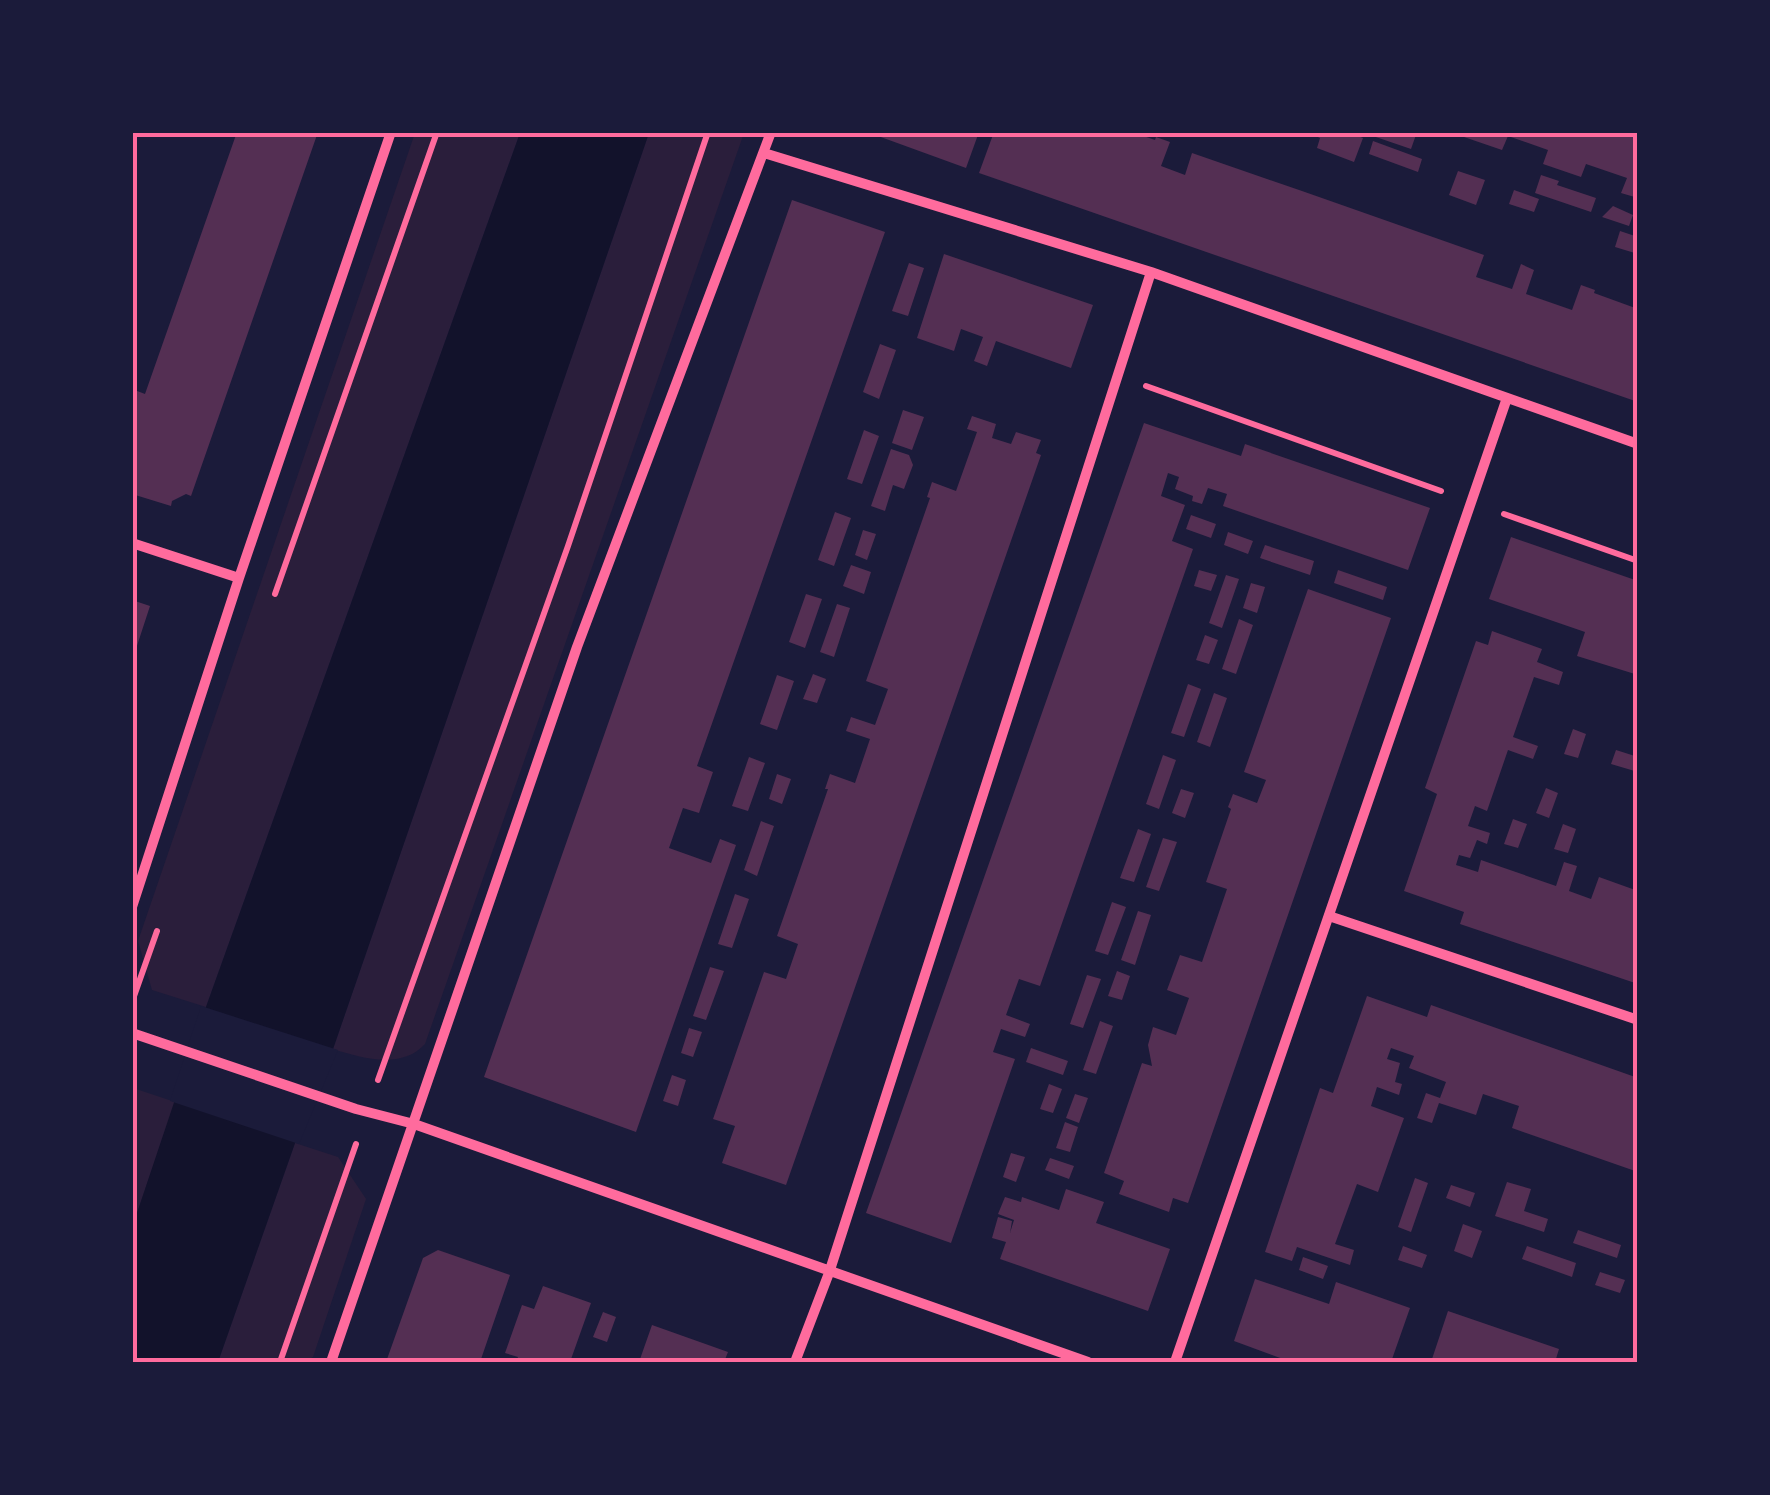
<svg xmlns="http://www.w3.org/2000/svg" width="1770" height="1495" font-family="Mulish,sans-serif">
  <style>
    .green { fill: #2a1e3b }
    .water { fill: #12122b }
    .pier { fill: #1b1b3a }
    .building { fill: #542f53 }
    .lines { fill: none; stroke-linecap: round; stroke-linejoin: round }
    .path { stroke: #ff6b9d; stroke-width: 6 }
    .minor { stroke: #ff6b9d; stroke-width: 10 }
    .neatline { fill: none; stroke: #ff6b9d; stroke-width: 4 }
  </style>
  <rect width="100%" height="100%" fill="#1b1b3a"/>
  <path class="green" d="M415 133H520L206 1007 152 990 138 941Z
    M649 133H744L425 1044C401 1070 362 1058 333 1049Z
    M133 1088 175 1102 133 1225Z
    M295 1143 338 1157 366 1199 313 1357 304 1362H218Z"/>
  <path class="water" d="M520 133H649L333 1049 295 1143 218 1362H133V1225L206 1007Z"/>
  <path class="pier" d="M201 1006 338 1050 299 1144 170 1101Z"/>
  <path class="building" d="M237 132H318L191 496 186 494 172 501 171 506 132 494V389L145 394Z
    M867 132H979L966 168Z
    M994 132H1132L1155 140 1156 137 1170 142 1161 166 1185 175 1192 153 1302 191 1484 255 1476 277 1512 289 1521 264 1534 270 1526 294 1572 310 1581 285 1595 290 1594 293 1638 309V402L979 173Z
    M1307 132H1348L1363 138 1354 162 1317 148 1320 138Z
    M1371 132H1417L1411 149 1370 135Z
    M1466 132H1638V198L1621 193 1627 178 1586 164 1581 177 1543 164 1548 150 1508 136 1502 150 1464 137Z
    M1373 141 1422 159 1418 172 1369 154Z
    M1458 171 1485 180 1476 205 1449 195Z
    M1541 175 1559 181 1557 185 1596 198 1591 212 1535 193Z
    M1514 190 1539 199 1534 212 1509 204Z
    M792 200 885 232 697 766 713 772 699 813 683 808 669 848 711 863 720 839 736 845 636 1132 484 1077Z
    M1613 206 1633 215 1629 226 1602 217Z
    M1620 231 1638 237V254L1615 247Z
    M944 254 1093 305 1071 368 996 341 987 366 974 361 983 337 961 329 954 351 917 338Z
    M909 263 924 268 908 316 892 311Z
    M880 344 896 350 879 399 863 392Z
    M903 410 924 417 912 450 892 443Z
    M972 416 996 424 992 438 1011 444 1016 432 1041 440 1036 453 1041 455 786 1185 722 1163 735 1126 713 1119 764 972 786 979 798 944 777 936 828 789H825L830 774 855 783 870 739 846 731 851 717 875 725 888 689 866 681 930 498 927 497 932 482 956 491 977 432 967 429Z
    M1144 423 1241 456 1245 444 1430 508 1408 570 1223 506 1227 494 1208 488 1202 504 1192 501 1193 496 1175 489 1179 477 1168 473 1161 496 1185 505 1172 541 1193 549 1040 986 1019 979 1006 1015 1030 1024 1025 1037 1001 1029 993 1052 1015 1059 951 1243 866 1213Z
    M864 430 879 436 862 484 847 479Z
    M891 449 909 455 913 465 904 489 893 485 885 511 871 506Z
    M835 512 851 518 834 566 818 560Z
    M1191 515 1216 524 1211 538 1186 529Z
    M863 530 876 534 867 560 855 555Z
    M1228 532 1253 541 1248 554 1224 545Z
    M1511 537 1638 581V675L1577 656 1585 632 1489 599Z
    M1265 545 1314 561 1310 575 1260 558Z
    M851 565 871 572 864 594 843 586Z
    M1199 570 1217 575 1211 591 1194 586Z
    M1338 570 1387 587 1383 600 1334 583Z
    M1226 575 1239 579 1222 628 1209 623Z
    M1251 583 1265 587 1257 613 1243 608Z
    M1308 589 1391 618 1188 1203 1173 1198 1169 1212 1119 1194 1124 1181 1104 1173 1142 1063 1152 1066 1148 1045 1153 1027 1176 1035 1189 998 1167 990 1180 955 1202 962 1227 889 1206 882 1231 809 1228 807 1233 794 1257 803 1266 780 1244 772Z
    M806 594 822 599 805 648 789 642Z
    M132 600 150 606 133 658H132Z
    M837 604 850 608 834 657 820 652Z
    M1239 619 1253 625 1236 674 1222 669Z
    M1492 631 1542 649 1537 662 1563 672 1559 685 1534 677 1513 737 1538 746 1533 759 1508 750 1487 811 1475 806 1468 826 1490 833 1487 844 1477 840 1470 858 1459 855 1456 865 1478 872 1481 860 1556 886 1564 862 1577 866 1569 891 1591 899 1599 877 1638 891V984L1460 924 1464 912 1404 891 1437 794 1425 788 1476 641 1488 645Z
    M1205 635 1218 640 1209 664 1196 660Z
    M813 674 826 679 817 703 803 699Z
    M777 675 794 681 777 730 760 724Z
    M1188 684 1201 689 1184 737 1171 733Z
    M1214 693 1227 698 1210 747 1197 742Z
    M1573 729 1586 734 1578 758 1564 754Z
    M1616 750 1638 757V772L1611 764Z
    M1163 755 1176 760 1159 809 1146 804Z
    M749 757 765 763 748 811 732 806Z
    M777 774 791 779 782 804 769 799Z
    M1546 788 1558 793 1549 818 1536 813Z
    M1181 789 1194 793 1185 818 1172 813Z
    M1513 819 1527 824 1518 848 1504 844Z
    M761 821 774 826 757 876 744 870Z
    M1563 824 1576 829 1568 853 1554 849Z
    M1138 829 1151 834 1134 882 1120 878Z
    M1163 838 1177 842 1159 891 1146 887Z
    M735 894 749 899 732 948 718 944Z
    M1112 902 1126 907 1108 955 1095 951Z
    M1138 911 1151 915 1135 965 1121 960Z
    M710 967 724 971 706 1020 693 1016Z
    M1117 971 1130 976 1122 1000 1108 996Z
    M1087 975 1101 979 1083 1028 1070 1024Z
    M1367 996 1427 1017 1431 1005 1638 1078V1172L1512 1128 1519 1106 1483 1094 1476 1115 1439 1103 1432 1123 1417 1118 1426 1093 1440 1098 1446 1082 1409 1068 1414 1056 1391 1048 1387 1059 1400 1063 1395 1082 1402 1084 1399 1095 1377 1087 1371 1106 1404 1118 1378 1192 1357 1184 1335 1244 1354 1250 1350 1265 1297 1247 1292 1261 1265 1252 1320 1088 1333 1093Z
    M1100 1021 1113 1026 1096 1074 1083 1070Z
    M689 1028 702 1032 693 1057 681 1053Z
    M1031 1048 1068 1061 1063 1075 1026 1062Z
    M672 1075 686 1080 678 1106 663 1101Z
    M1049 1084 1062 1089 1053 1113 1040 1109Z
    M1075 1094 1088 1098 1079 1123 1066 1118Z
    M1065 1122 1078 1127 1070 1152 1056 1148Z
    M1011 1153 1025 1157 1016 1182 1003 1177Z
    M1050 1158 1074 1166 1069 1179 1045 1170Z
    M1415 1178 1428 1183 1411 1232 1398 1227Z
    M1507 1182 1531 1189 1524 1211 1548 1219 1544 1232 1495 1216Z
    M1451 1185 1475 1193 1470 1207 1446 1198Z
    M1066 1189 1104 1202 1096 1223 1170 1249 1148 1311 1000 1259 1006 1242 992 1238 998 1217 1012 1221 1010 1233 1014 1220 998 1214 1005 1197 1021 1202 1022 1197 1059 1210Z
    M1463 1224 1482 1231 1472 1258 1454 1251Z
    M1578 1230 1621 1245 1617 1258 1573 1243Z
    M1403 1246 1427 1255 1422 1268 1398 1260Z
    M1527 1246 1576 1263 1572 1277 1522 1259Z
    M438 1250 510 1275 480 1362H386L423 1258Z
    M1303 1257 1328 1266 1323 1279 1299 1270Z
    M1600 1272 1625 1280 1620 1293 1595 1285Z
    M1255 1279 1329 1304 1336 1282 1410 1308 1391 1362H1291L1234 1341Z
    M543 1286 591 1303 570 1362H516L518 1357 505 1353 522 1305 534 1309Z
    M1448 1311 1559 1349 1555 1362H1431Z
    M603 1312 616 1317 607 1342 593 1337Z
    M652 1325 728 1352 724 1362H639Z"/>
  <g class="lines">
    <path class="path" d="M1146 386 1441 491
      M1504 514 1638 561
      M275 594 437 132
      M133 999 157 931
      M378 1080 568 546 708 132
      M280 1362 356 1144"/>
    <path class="minor" d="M764 153 1151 272 1638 444
      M132 543 239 578
      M132 907 239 578 391 132
      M1329 916 1638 1020
      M132 1033 356 1109 414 1124 1088 1362
      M331 1362 577 647 771 132
      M795 1362 829 1273 1151 272
      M1175 1362 1507 398"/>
  </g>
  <rect width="1770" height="1495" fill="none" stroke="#1b1b3a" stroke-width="270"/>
  <rect x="135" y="135" width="1500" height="1225" class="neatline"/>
</svg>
